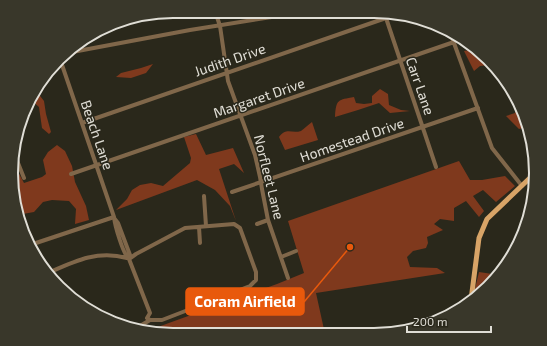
<svg xmlns="http://www.w3.org/2000/svg" width="547" height="346" font-family="'Exo 2',sans-serif">
  <style>
    .green { fill: #7f391d }
    .lines { fill: none; stroke-linecap: round; stroke-linejoin: round }
    .minor { stroke: #80674a; stroke-width: 4 }
    .major { stroke: #d8a467; stroke-width: 5 }
    .labels { text-anchor: middle; stroke-width: 3; stroke-linejoin: round; paint-order: stroke }
    .street-label { font-size: 14px; fill: #e0ded6; stroke: #2a281b }
    .rim { fill: none; stroke: #e0ded6; stroke-width: 2 }
    .leader { fill: none; stroke: #e8590c; stroke-width: 1.5 }
    .callout-dot { fill: #e8590c; stroke: #2a281b; stroke-width: 1.5 }
    .callout { fill: #e8590c; stroke: #e8590c; stroke-width: 1.5 }
    .callout-label { font-size: 15px; text-anchor: middle; font-weight: bold; fill: #fff }
  </style>
  <rect width="100%" height="100%" fill="#2a281b"/>
  <path class="green" d="M476 49 490 65 480 66 474 71 464 51Z
    M153 64 146 73 131 78 116 77 121 73 141 68Z
    M504 80 514 92 526 127 519 129 506 116 515 113C519 99 511 92 503 81Z
    M380 89 388 94 389 105 401 110 410 111 390 113 379 103 358 110 335 117C336 99 338 100 354 97L356 103 364 104 372 103V96Z
    M35 91 37 92 44 101 46 114 51 132 49 134 42 128 39 107 31 100Z
    M312 122 318 140 285 150 279 137C287 127 291 134 301 131 304 129 309 124 312 122Z
    M196 134 206 155 233 148 244 173 234 164 219 169 236 221 230 206 215 190 197 180 116 210 127 199 132 190 140 185 151 183 163 186 190 163 191 158 184 137Z
    M57 145 65 151 72 166 75 182 86 206 89 220 75 224 76 209 69 201 52 200 43 202 34 212 17 215 11 171 17 170 24 183 42 177 46 174 43 160 48 152Z
    M459 161 470 180H482L505 176 515 186 496 202 483 190 473 196 484 211 479 217 466 201 454 208V221L440 219 434 224 443 230 427 237 428 243 426 248 413 251 407 257 410 267 437 268 445 273 316 293 325 334H152L144 332 277 284 304 273 288 221Z
    M479 272 499 275 473 297Z"/>
  <g class="lines">
    <path class="minor" d="M215 11 220 26 228 81 255 155 260 177 262 189 268 220 288 278
      M384 12 436 167
      M450 32 492 148 522 186
      M67 53 190 30 278 16 295 12
      M60 59 114 217C115 226 123 254 129 259
      M82 123 386 18
      M14 153 24 178
      M71 174 454 42
      M232 192 478 108
      M204 196 206 226
      M114 218 118 223 130 255 129 259 150 313 147 318 150 320
      M257 224 268 220
      M199 227 200 243
      M30 245 114 217
      M281 257 296 251
      M129 259 136 254 185 228 234 224 240 228 256 272V280L250 286 162 320H150L135 329
      M48 273C75 261 97 250 127 258"/>
    <path class="major" d="M471 300 479 238 487 219 533 175"/>
  </g>
  <g class="labels">
    <g class="street-label">
      <text transform="translate(230 60) rotate(-19)" y="5">Judith Drive</text>
      <text transform="translate(420 86) rotate(71)" y="5">Carr Lane</text>
      <text transform="translate(259 98) rotate(-19)" y="5">Margaret Drive</text>
      <text transform="translate(97 135) rotate(71)" y="5">Beach Lane</text>
      <text transform="translate(352 140) rotate(-19)" y="5">Homestead Drive</text>
      <text transform="translate(269 177) rotate(76)" y="5">Norfleet Lane</text>
    </g>
  </g>
  <path d="M0 0H547V346H0ZM173 18H374A155 155 0 0 1 529 173V173A155 155 0 0 1 374 328H173A155 155 0 0 1 18 173V173A155 155 0 0 1 173 18Z" fill="#39372a" fill-rule="evenodd"/>
  <path class="rim" d="M173 18H374A155 155 0 0 1 529 173V173A155 155 0 0 1 374 328H173A155 155 0 0 1 18 173V173A155 155 0 0 1 173 18Z"/>
  <path class="leader" d="M350 247L304 302"/>
  <circle class="callout-dot" cx="350" cy="247" r="4"/>
  <rect class="callout" x="186" y="288" width="118" height="27" rx="4"/>
  <g class="callout-label">
    <text x="245" y="307">Coram Airfield</text>
  </g>
  <path d="M407 326v6h84v-6" fill="none" stroke="#e0ded6" stroke-width="2"/>
  <text x="413" y="326" font-size="12" fill="#e0ded6" stroke="#2a281b" stroke-width="3" paint-order="stroke">200 m</text>
</svg>
